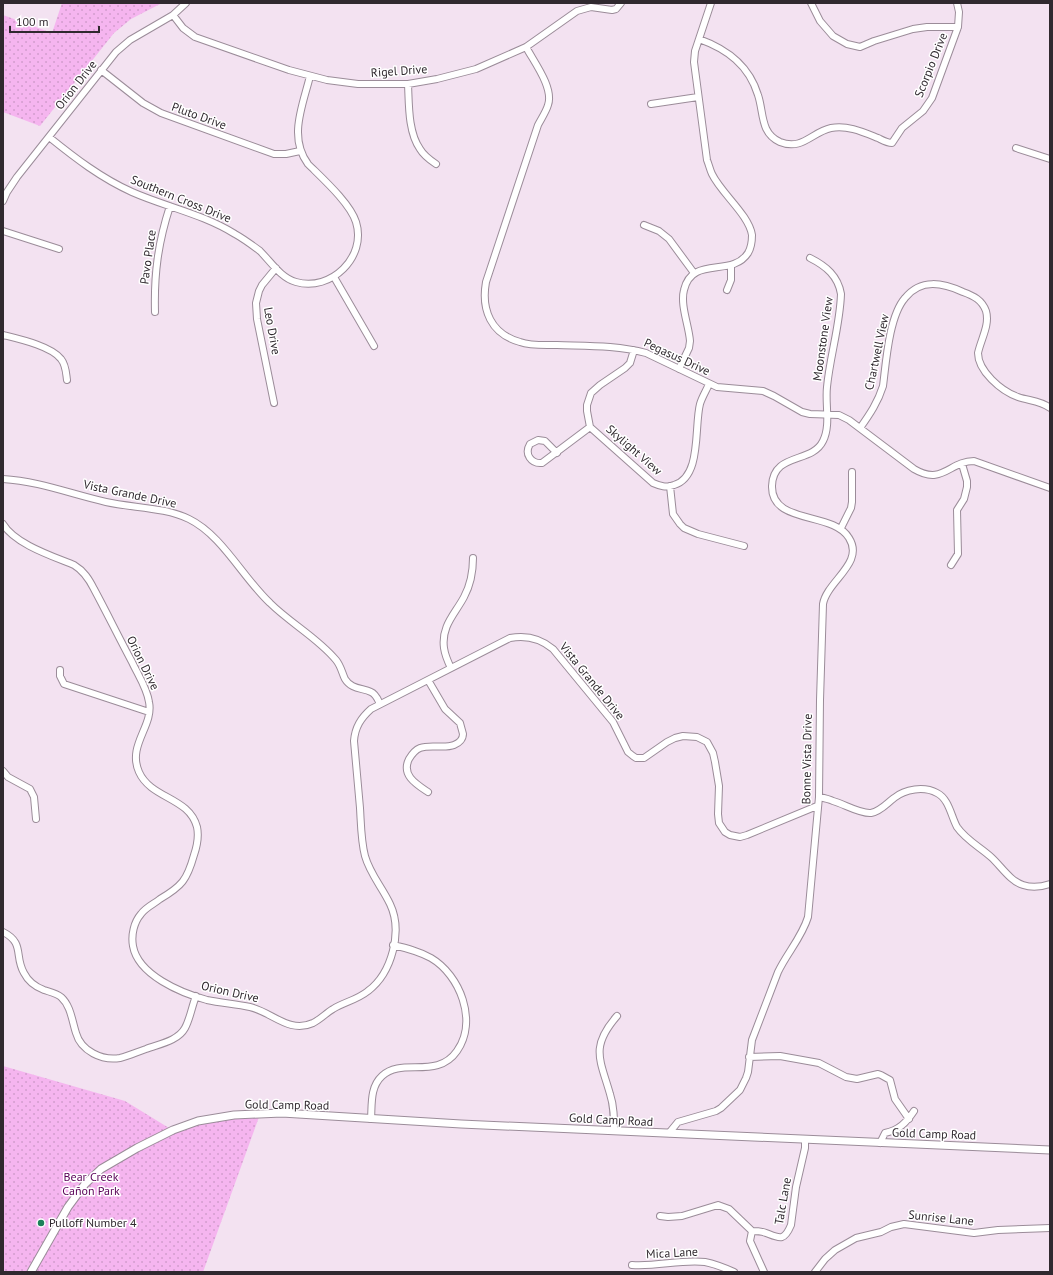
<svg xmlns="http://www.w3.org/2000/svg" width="1053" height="1275" font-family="'PT Sans',sans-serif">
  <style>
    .park { fill: url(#park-dots) }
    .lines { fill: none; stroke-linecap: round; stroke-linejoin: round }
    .minor-casing { stroke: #9b8c99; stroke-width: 8 }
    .tertiary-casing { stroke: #9b8c99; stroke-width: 9 }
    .minor { stroke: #fff; stroke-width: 6 }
    .tertiary { stroke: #fff; stroke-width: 7 }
    .poi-dot { fill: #1b805a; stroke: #fff; stroke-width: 1.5 }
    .labels { text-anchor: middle; stroke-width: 3; stroke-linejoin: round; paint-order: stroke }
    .street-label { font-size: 12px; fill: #30292f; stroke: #fff }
    .park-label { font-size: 12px; fill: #5a0258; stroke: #fff }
    .poi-label { font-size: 12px; fill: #30292f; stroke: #fff; text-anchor: start }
  </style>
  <defs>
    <pattern id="park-dots" width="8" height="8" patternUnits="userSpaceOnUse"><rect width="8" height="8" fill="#f5b5ef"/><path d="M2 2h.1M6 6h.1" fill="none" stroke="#d29ccd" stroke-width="1.8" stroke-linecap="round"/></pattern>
  </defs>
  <rect width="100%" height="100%" fill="#f3e2f1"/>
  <path class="park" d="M62 3H162L131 19 114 33 40 126 3 112V15L52 33Z
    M3 1066 125 1101 169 1128 242 1118 259 1117 203 1272H3Z"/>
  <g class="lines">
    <defs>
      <path id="minor" d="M811 3 820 21 833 36 847 44 860 47 874 41 913 29 927 27H958
        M173 15 183 28 195 37 289 70 327 80 358 84H408L437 79 476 69 526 47 577 11 591 7 612 10 616 9 621 3
        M699 39C727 49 749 65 758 95 764 113 760 133 780 142 802 151 812 132 831 128 848 125 863 132 878 138 882 140 887 143 892 143L902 128 923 111 932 98 958 27 959 12 957 3
        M526 47C534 62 554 88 548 105 546 112 541 119 538 125L486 282C481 310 491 334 520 342 531 346 545 345 557 345 587 346 617 345 646 353L717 387 763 391 774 396 802 412 810 414 839 415 849 420 914 469C943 486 949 461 974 461L1050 488
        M101 70 143 103 161 113 274 154H286L300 151
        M408 84C409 104 408 132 420 149 424 156 430 160 436 164
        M651 104 698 97
        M49 137C75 158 101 178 132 192 166 207 203 214 235 234 244 239 252 245 260 251 271 262 281 278 296 282 331 292 367 257 356 222 350 203 322 178 308 164 288 137 303 105 310 76
        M1016 148 1050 159
        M3 201 7 192 17 177 116 52 130 40 173 15 186 3
        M644 225 659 231 669 239 694 273
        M3 231 59 249
        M334 277 374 346
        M727 290 731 280V265
        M155 312C154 274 158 243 170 206
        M3 335C19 339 51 346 61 359 66 365 66 373 67 380
        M634 350 630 363 625 368 600 385 591 393 587 405V411L590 427 653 483C660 486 666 488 674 485 702 477 694 427 700 404 702 397 706 391 709 384
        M679 369 689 348 690 341C689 326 680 305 684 290 692 255 732 278 748 253 751 248 752 241 752 235 749 215 721 193 712 174 710 170 709 165 707 160L694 62 695 51 711 3
        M274 403 257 319 256 303 259 291 262 285 276 268
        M860 428C870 414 878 402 883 386 886 363 889 316 905 298 921 278 943 283 963 292 974 296 982 300 986 311 990 325 981 339 978 353 978 371 1001 391 1018 397 1029 401 1040 400 1050 408
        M557 453 545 441 538 440 530 444C524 454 531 464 542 463L590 427
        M3 479C38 481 71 494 106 502 132 508 165 507 189 519 222 535 243 578 270 603 290 623 318 638 336 660 341 666 342 673 345 679 351 689 362 688 371 692 376 694 378 700 380 704
        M670 486 673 514 680 524 684 528 698 534 744 546
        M3 524C15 544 52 556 74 565 84 571 89 579 94 589 107 613 119 638 132 662 138 675 147 688 149 702 154 726 127 745 139 772 151 799 189 797 197 827 199 836 197 846 194 855 187 880 182 886 160 899 154 904 146 907 141 914 134 922 131 935 133 946 138 975 181 993 207 1000 221 1003 236 1004 250 1007 272 1012 289 1034 313 1023 321 1019 326 1013 333 1009 344 1002 357 1000 368 991 392 973 403 931 390 904 382 887 370 874 365 856 361 841 361 824 360 808 358 786 356 763 354 741 355 727 361 718 371 709L510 638C526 635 540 638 553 649L613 722 628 752 633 756 636 758H644L667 742 675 738 683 736 697 737 707 742 713 753 715 762 719 786 718 814 719 823 725 832 730 835 740 837 747 835 817 806
        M841 528 851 508 852 502V472
        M951 565 958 554 957 510 964 499 967 487V481L962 464
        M451 668C448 662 445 655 444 648 441 626 455 614 464 597 471 584 473 572 473 558
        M60 670V676L64 684 149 712
        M428 680 445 709 460 723 463 734C463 739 459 743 454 745 444 749 431 744 420 748 415 750 412 754 409 759 401 775 416 784 428 792
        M3 771 8 777 30 789 34 797 36 819
        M819 797C824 798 829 799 833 801 844 804 860 814 871 813 881 811 886 804 894 798 905 789 924 786 937 793 949 799 951 816 957 827 966 840 980 847 991 857 1001 866 1010 881 1023 885 1032 888 1041 887 1050 884
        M3 932C25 943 14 956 24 973 28 981 36 987 44 990 50 992 56 993 61 997 71 1006 72 1021 76 1033 81 1051 102 1061 120 1058 129 1056 137 1052 146 1049 159 1044 178 1041 185 1028 190 1019 192 1006 196 996
        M749 1057 780 1056 819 1063 846 1077 857 1079 878 1074 881 1075 890 1080 895 1099 909 1119
        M371 1119C372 1104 370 1087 382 1076 402 1057 437 1080 457 1051 478 1021 460 975 431 958 419 951 406 948 393 945
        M614 1131C614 1118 614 1106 610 1094 600 1059 590 1047 617 1016
        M669 1133 678 1122 716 1111 721 1108 740 1090 746 1078 748 1072 752 1040 778 972C787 953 802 937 808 917L819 797 820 700 823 604C827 581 865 563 849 538 833 511 771 525 772 486 773 452 812 464 823 441 831 425 825 404 827 387 830 356 840 325 841 294 838 276 826 266 810 258
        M880 1143 885 1133C899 1130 906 1123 914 1111
        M660 1216 668 1217 682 1216 718 1205 729 1209 752 1231
        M752 1231C757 1231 761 1231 766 1233 779 1238 784 1242 791 1225L796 1187 805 1148V1139
        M752 1231 750 1241 764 1272
        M632 1265C656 1267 682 1259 705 1262 715 1264 725 1268 734 1272
        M815 1272 825 1259 835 1250 856 1238 881 1232 891 1227 904 1224 974 1233 998 1230 1050 1228"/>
      <path id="tertiary" d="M31 1272 68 1207 85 1184 101 1169 137 1148 173 1130 198 1121 234 1115 282 1113 461 1124 1050 1150"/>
    </defs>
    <use href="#minor" class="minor-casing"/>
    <use href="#tertiary" class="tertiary-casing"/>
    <use href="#minor" class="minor"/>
    <use href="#tertiary" class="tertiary"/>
  </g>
  <circle class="poi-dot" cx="41" cy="1223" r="4"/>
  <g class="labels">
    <g class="street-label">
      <text transform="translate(931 65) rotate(-68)" y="4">Scorpio Drive</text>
      <text transform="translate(399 71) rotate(-4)" y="4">Rigel Drive</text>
      <text transform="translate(76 85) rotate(-52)" y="4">Orion Drive</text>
      <text transform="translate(199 116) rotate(20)" y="4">Pluto Drive</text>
      <text transform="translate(181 199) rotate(22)" y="4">Southern Cross Drive</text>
      <text transform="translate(148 257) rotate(-82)" y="4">Pavo Place</text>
      <text transform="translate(272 331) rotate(80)" y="4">Leo Drive</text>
      <text transform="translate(823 339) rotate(-82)" y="4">Moonstone View</text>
      <text transform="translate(877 352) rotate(-78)" y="4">Chartwell View</text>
      <text transform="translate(677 357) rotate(25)" y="4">Pegasus Drive</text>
      <text transform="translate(634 450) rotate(41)" y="4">Skylight View</text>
      <text transform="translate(130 494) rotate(12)" y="4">Vista Grande Drive</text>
      <text transform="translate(143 663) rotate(64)" y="4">Orion Drive</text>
      <text transform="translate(592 681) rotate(51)" y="4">Vista Grande Drive</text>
      <text transform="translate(807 759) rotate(-89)" y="4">Bonne Vista Drive</text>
      <text transform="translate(230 992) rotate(13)" y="4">Orion Drive</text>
      <text transform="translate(287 1105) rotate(1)" y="4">Gold Camp Road</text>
      <text transform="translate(611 1120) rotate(3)" y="4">Gold Camp Road</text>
      <text transform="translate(934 1134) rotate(2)" y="4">Gold Camp Road</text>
      <text transform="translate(783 1201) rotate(-80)" y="4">Talc Lane</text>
      <text transform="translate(941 1218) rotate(6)" y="4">Sunrise Lane</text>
      <text transform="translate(672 1253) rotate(-3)" y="4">Mica Lane</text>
    </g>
    <g class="park-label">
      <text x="91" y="1181">Bear Creek<tspan x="91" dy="14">Cañon Park</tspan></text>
    </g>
    <g class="poi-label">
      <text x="49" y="1227">Pulloff Number 4</text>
    </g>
  </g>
  <rect width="1053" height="1275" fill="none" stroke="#30292f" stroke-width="8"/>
  <path d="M10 26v6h89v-6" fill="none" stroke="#30292f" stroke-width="2"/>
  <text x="16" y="26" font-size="12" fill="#30292f" stroke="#ffffff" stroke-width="3" paint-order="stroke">100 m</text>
</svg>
